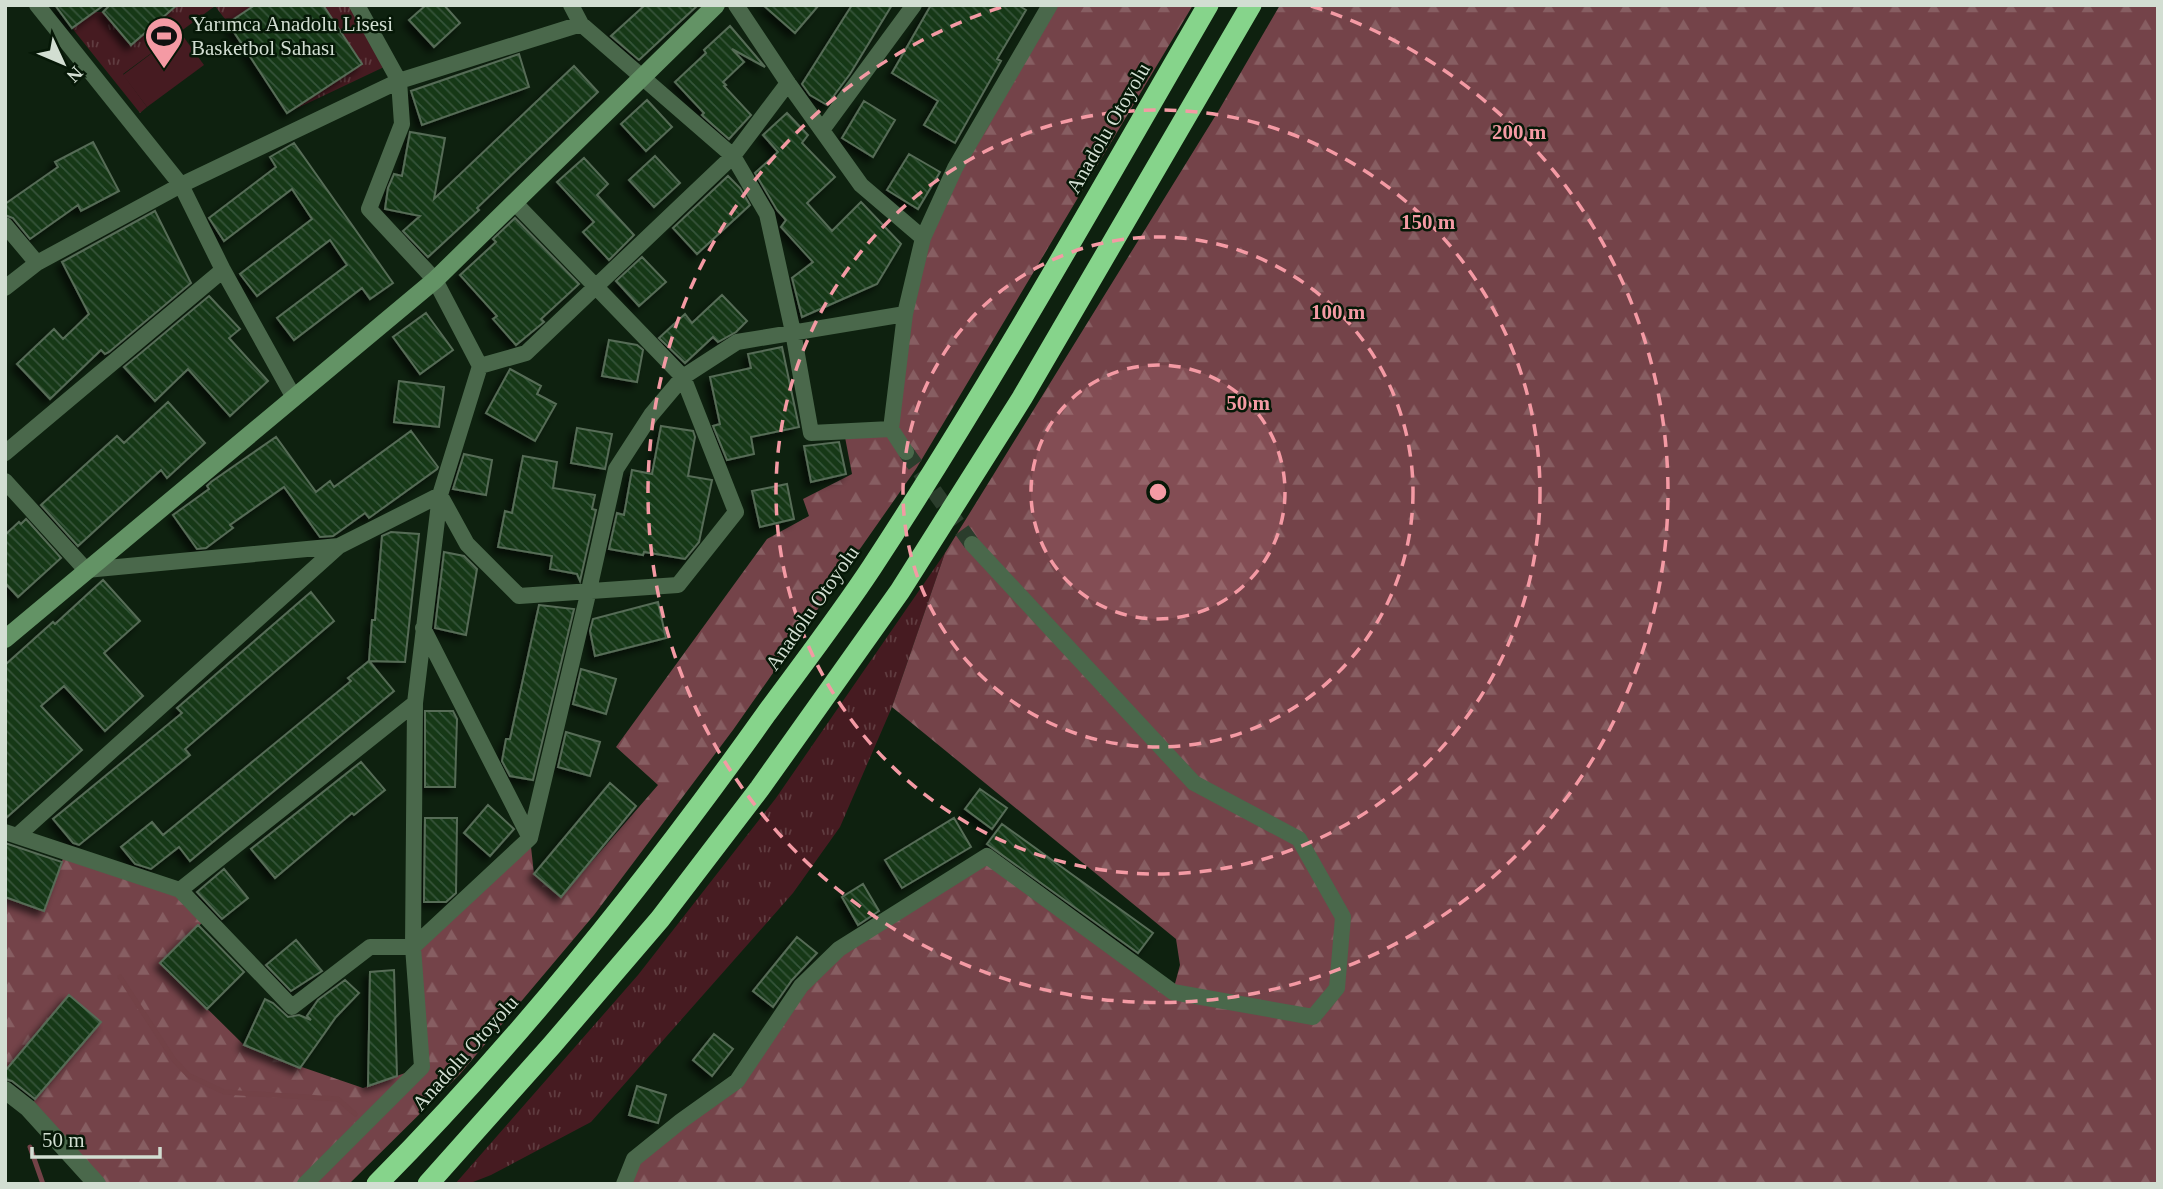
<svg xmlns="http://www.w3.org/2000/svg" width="2163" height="1189" font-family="Georgia,serif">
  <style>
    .grass { fill: url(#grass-tufts) }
    .forest { fill: url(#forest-firs) }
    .garden { fill: #461b21 }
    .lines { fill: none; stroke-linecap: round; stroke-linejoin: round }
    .stream { stroke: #734247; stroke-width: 5 }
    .building { fill: url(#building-back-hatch); stroke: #576c57; stroke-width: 2; filter: url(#shadow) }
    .minor-tunnel { stroke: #2b3d2c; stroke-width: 16; stroke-dasharray: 16 8; stroke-linecap: butt }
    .minor { stroke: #4a684b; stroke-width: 16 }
    .tertiary { stroke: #4a684b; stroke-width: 18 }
    .secondary { stroke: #639365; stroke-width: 18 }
    .motorway { stroke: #86d48b; stroke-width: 21 }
    .ring { fill: none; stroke: #f49aa4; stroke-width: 3.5; stroke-dasharray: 12 9 }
    .labels { text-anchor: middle; stroke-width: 5; stroke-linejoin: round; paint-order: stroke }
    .poi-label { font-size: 21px; fill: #d2ded2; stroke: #061807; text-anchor: start }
    .street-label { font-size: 21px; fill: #d2ded2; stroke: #061807 }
    .centre { fill: #f49aa4; stroke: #061807; stroke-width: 3.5 }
    .ring-label { font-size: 21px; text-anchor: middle; font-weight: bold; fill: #f49aa4; stroke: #061807; stroke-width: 5; stroke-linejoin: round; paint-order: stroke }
  </style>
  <defs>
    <pattern id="grass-tufts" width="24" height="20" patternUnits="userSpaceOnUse" patternTransform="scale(1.75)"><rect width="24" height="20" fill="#461b21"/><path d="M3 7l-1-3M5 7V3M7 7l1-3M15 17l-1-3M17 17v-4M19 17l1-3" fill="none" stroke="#603c40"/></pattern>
    <pattern id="forest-firs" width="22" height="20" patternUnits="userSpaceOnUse" patternTransform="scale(1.75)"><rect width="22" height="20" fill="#744349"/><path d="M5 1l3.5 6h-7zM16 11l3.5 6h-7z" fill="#875e62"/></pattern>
    <pattern id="building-back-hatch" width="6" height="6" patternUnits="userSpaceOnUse" patternTransform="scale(1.75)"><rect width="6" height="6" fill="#153818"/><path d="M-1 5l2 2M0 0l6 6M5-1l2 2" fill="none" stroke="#365439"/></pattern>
    <filter id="shadow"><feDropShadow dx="-5" dy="5" stdDeviation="3.5" flood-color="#0009"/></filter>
  </defs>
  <rect width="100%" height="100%" fill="#0e210f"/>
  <path class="grass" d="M177 5H255L228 23 215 6 123 74 147 107 140 113 72 28 95 12H103L131 45Z
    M323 5H349L384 67 287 113 362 64Z
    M945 553 892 707 840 827 793 893 591 1122 491 1175 468 1184H455L638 975 776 798Z"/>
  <path class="forest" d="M1050 5H1193L916 469 733 730 594 915 460 1074 349 1184H99L28 1108 100 1022 69 996 5 1071V897L44 910 65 853 180 890 207 918 161 963 244 1045 264 1054 363 1088 422 1067 413 947 530 838 534 874 561 897 658 785 616 747 767 539 809 516 803 499 852 474 844 432 891 429 923 238Z
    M1280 5H2158V1184H624L634 1159 737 1081 839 949 987 856 1173 991 1180 965 1176 939 892 707 945 553 1219 110Z"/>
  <path class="garden" d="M180 32 204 65 147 107 123 75Z"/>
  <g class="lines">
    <path class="stream" d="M120 977 174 1060 188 1075 224 1092 338 1099 355 1114
      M30 1147 43 1184"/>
  </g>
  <path class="building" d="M55 5H104L72 28Z
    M110 5H177L131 45 103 12Z
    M255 5H323L362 64 287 113 228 23Z
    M426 5H444L460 23 434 47 409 20Z
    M645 5H698L639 60 611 36Z
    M763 5H819L795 33Z
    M852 5H892L850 74 827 105 810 95 802 84Z
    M931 5H1018L1026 10 997 59 1001 61 955 143 924 125 938 101 892 73Z
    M730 26 765 67 732 49 744 62 723 82 726 85 724 86 751 115 729 139 704 117 702 115 704 113 675 82 706 53 704 50Z
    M519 54 529 87 422 125 411 91Z
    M574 66 598 92 477 208 479 210 428 257 403 231 420 216 385 209 388 188 394 174 402 176 410 132 445 138 434 199Z
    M647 100 672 127 646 151 621 124Z
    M864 101 895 120 873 157 842 138Z
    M787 113 808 135 802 143 835 177 807 203 832 231 861 202 901 244 877 284 802 317 792 278 813 262 781 227 786 220 777 210 755 173 778 152 763 135Z
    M93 142 119 191 81 211 78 205 30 239 13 218 5 215V204L58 167 55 162Z
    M294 143 393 283 370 299 362 288 294 340 277 318 347 265 330 240 257 296 240 274 312 219 292 189 224 241 209 218 276 167 270 157Z
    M909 154 940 172 918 209 887 190Z
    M655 156 680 183 654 207 629 180Z
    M584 158 608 184 597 195 634 235 609 260 583 232 594 222 557 182Z
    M728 176 740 188 750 205 697 254 673 228Z
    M155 211 191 283 109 352 105 354 101 350 50 399 17 364 54 329 63 339 89 314 62 262Z
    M515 218 579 284 541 319 544 322 516 345 493 319 497 316 460 275 496 242 493 239Z
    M642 257 666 282 639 306 616 281Z
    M722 295 747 321 736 332 718 342 713 337 685 363 659 338 685 314 692 323Z
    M209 296 240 329 229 338 268 381 230 416 188 369 155 401 124 367Z
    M426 313 453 350 420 374 393 337Z
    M609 340 637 345 643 350 637 382 602 376Z
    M782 347 799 427 751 437 754 454 727 460 713 426 720 424 710 377 751 368 748 354Z
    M510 369 541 386 537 394 556 404 535 441 486 413Z
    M399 381 444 387 439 427 394 422Z
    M168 402 205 443 167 478 161 470 78 546 41 505 117 436 124 443Z
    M661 426 693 431 695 437 688 476 712 480 699 542 685 559 644 552 643 555 609 549 617 513 624 515 632 470 652 474Z
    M577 428 612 434 605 469 571 463Z
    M411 431 438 467 437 469 369 518 365 513 333 536 320 537 284 487 230 525 233 528 206 548 197 549 173 515 209 489 207 486 211 482 276 437 316 492 330 481 334 487Z
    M839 442 846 474 811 482 804 446Z
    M464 454 492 460 486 495 453 489Z
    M523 456 557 462 553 488 595 495 592 509 596 510 580 581 577 574 550 569 552 556 498 547 505 511 512 513Z
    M787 484 794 519 760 527 752 491Z
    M26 519 61 558 18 597 5 583V535L19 522 21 524Z
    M391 532 419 534 405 662 369 661 372 620H375L382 536Z
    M444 552 464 556 477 569 466 635 435 628Z
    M103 580 140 621 104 653 143 696 105 731 64 686 41 706 82 750 5 819V665L53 622 55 624Z
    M311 592 334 621 185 749 190 755 79 845 73 843 53 819 182 713 177 708Z
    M658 602 666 638 595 656 590 631 593 619Z
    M539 605 574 609 533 780 510 776 502 761 506 739H510Z
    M369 661 394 691 190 861 179 847 151 869 135 864 121 847 152 822 163 835 351 681 348 678Z
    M581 669 616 679 606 714 573 704Z
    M425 711H453L457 719 455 787H425Z
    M566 732 600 742 590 776 558 767Z
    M361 762 385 790 354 815 352 813 275 878 251 849Z
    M610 783 636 806 561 897 534 874Z
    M980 789 1007 808 992 829 965 809Z
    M488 805 514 829 490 856 464 833Z
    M425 818H457L456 893 446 902H424Z
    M954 818 971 847 902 888 885 860Z
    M1002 824 1153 933 1138 953 987 844Z
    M5 843 62 862 44 911 5 897Z
    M224 869 248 898 222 919 197 892Z
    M863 884 879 911 858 925 842 897Z
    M198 925 244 972 207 1009 160 963Z
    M797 937 817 953 792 980 773 1007 753 991Z
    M296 940 322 971 291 991 266 965Z
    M394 970 397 1076 368 1086 370 972Z
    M345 980 359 993 336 1017 300 1068 244 1045 265 999 273 1003 288 1017 299 1015 311 1020 307 1016 318 1000Z
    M69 995 101 1022 35 1099 12 1081 5 1079V1071Z
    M714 1034 733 1049 712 1076 693 1060Z
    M637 1086 666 1095 658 1123 629 1115Z"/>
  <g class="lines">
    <path class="minor-tunnel" d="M906 452 972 544"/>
    <path class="minor" d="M37 5 181 185 223 270 293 396
      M571 5 581 24 733 156 767 214 793 332 811 433 891 429
      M736 5 788 83 861 185 923 238
      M822 130 914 5
      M5 225 37 263
      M5 288 37 263 181 185 399 81 581 24
      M480 366 526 353 733 156 788 83
      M906 452 891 429 905 314 923 238 955 168 1050 5
      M5 453 223 270
      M5 481 86 570 339 546
      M423 628 530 838
      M5 832 180 890 292 1007 370 947H413L530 838 589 590 616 469 651 415 683 377 737 342 905 314
      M17 836 339 546 440 495 467 544 519 596 678 585 736 512 683 377 514 202
      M180 890 415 703
      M305 1184 422 1067 413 947 415 703 440 495 480 366 435 280 369 209 402 124 399 81 357 5
      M624 1184 634 1159 681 1121 737 1081 801 986 839 949 987 856 1173 992 1313 1017 1337 988 1343 917 1299 839 1194 783 972 544"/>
    <path class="tertiary" d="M5 1090 28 1108 97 1184"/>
    <path class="secondary" d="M5 639 435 280 716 5"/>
    <path class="motorway" d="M377 1184C521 1039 648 880 766 714 802 665 839 617 872 567 992 384 1099 193 1208 5
      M428 1184 552 1045 660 919 760 788 900 591 1022 398 1251 5"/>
  </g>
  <circle cx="1158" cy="492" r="127" fill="#f49aa4" fill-opacity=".12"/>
  <g class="ring">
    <circle cx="1158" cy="492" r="127"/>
    <circle cx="1158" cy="492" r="255"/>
    <circle cx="1158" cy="492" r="382"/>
    <path d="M1311 6A510 510 0 1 1 1005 6"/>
  </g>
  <defs>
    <symbol id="stadium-pin" viewBox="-11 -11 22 30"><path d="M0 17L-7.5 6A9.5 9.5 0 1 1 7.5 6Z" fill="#f49aa4" stroke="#061807"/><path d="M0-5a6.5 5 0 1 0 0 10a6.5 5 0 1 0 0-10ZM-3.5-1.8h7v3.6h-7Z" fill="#111"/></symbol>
  </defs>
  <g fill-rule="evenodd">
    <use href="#stadium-pin" x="142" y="14" width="44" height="60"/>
  </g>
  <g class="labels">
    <g class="poi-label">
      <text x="191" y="31">Yarımca Anadolu Lisesi<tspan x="191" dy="24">Basketbol Sahası</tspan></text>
    </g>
    <g class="street-label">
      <text transform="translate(1108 128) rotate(-60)" y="7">Anadolu Otoyolu</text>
      <text transform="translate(812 608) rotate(-55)" y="7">Anadolu Otoyolu</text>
      <text transform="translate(465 1053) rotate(-48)" y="7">Anadolu Otoyolu</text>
    </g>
  </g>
  <circle cx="1158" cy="492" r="10" class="centre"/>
  <g class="ring-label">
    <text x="1519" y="139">200 m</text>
    <text x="1428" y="229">150 m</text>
    <text x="1338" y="319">100 m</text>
    <text x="1248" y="410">50 m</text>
  </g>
  <rect width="2163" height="1189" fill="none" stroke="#d2ded2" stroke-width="14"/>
  <g transform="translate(63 63) rotate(134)" stroke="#061807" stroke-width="5" paint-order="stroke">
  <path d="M0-5L12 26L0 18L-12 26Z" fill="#d2ded2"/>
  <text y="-10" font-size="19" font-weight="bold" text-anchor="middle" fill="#d2ded2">N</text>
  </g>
  <path d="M32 1147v10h128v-10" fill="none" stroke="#d2ded2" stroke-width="3.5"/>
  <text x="42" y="1147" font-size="21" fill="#d2ded2" stroke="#061807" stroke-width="5" paint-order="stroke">50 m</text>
</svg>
